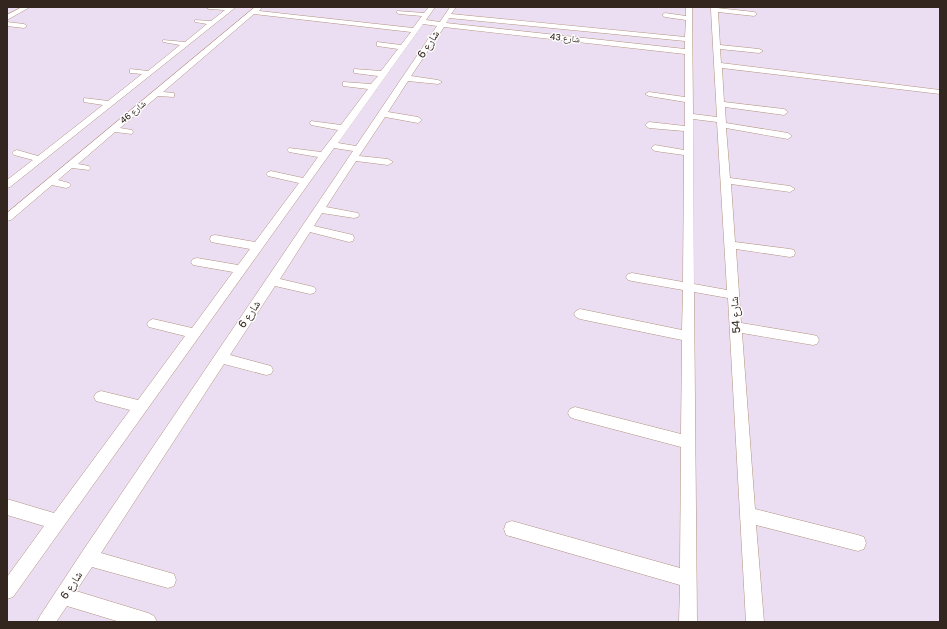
<svg xmlns="http://www.w3.org/2000/svg" width="947" height="629" font-family="'Golos Text','Noto Naskh Arabic',sans-serif">
  <style>
    .industrial { fill: #ebdef2 }
    .lines { fill: none; stroke-linecap: round; stroke-linejoin: round }
    .service-casing { stroke: #b3937d; stroke-width: 1 }
    .service { fill: #fff; fill-rule: evenodd }
    .labels { text-anchor: middle; stroke-width: 3; stroke-linejoin: round; paint-order: stroke }
    .far-street-label { font-size: 9px; fill: #33261e; stroke: #fbfbfb }
    .street-label { font-size: 11px; fill: #33261e; stroke: #fbfbfb }
  </style>
  <rect width="100%" height="100%" fill="#fee9db"/>
  <path class="industrial" d="M7 7H940V622H7Z"/>
  <g class="lines">
    <defs>
      <path id="service" d="M22 7H30L7 20V15Z
        M206 7H236L10 187 7 188V180L33 160 14 155 12 153 14 151 17 150 38 156 103 105 84 102V98L108 101 142 74 130 73V69L148 71 180 45 163 42V40L185 42 207 24 195 22V20L211 21 225 10 209 9Z
        M255 7H262L259 11 413 28 422 16 399 14 396 12 397 11 424 13 429 7H435L426 20 440 22 450 7H456L451 14 685 37 686 20 665 17 662 15 665 13 686 16V7H692L693 114 717 117 711 10V7H717V8L754 12 757 14 754 16 718 12 720 45 759 49 763 51 759 53 720 49 721 63 940 90V94L722 68 724 102 784 109 788 112 784 115 725 107 726 123 788 133 792 136 788 139 726 128 730 178 790 186 795 189 790 192 731 184 735 242 790 249 794 250 795 253 794 256 790 257 736 249 741 323 813 335 817 336 819 340 817 344 813 345 742 333 755 509 858 535 864 537 866 543 864 549 858 551 756 525 764 622H746L728 298 694 292 697 622H679L680 585 506 535 504 529 506 523 512 521 680 568 681 447 575 419 570 417 568 413 570 409 575 407 681 434 682 340 580 319 576 317 574 314 576 311 580 309 682 330 683 290 632 281 628 280 626 277 628 274 632 273 683 282 684 155 655 151 651 148 655 145 684 150V131L649 128 645 125 649 122 685 126V102L649 96 645 94 649 92 685 97V54L444 27 411 76 438 80 442 82 438 84 408 81 388 112 418 117 422 120 418 123 385 117 359 156 388 159 393 162 388 165 356 161 326 207 358 213 359 215 358 217 354 218 322 213 314 226 353 235 354 238 353 241 349 242 310 232 280 279 314 287 316 290 314 293 310 294 275 286 230 355 271 366 273 370 271 374 266 375 224 364 101 553 174 574 176 580 174 586 168 588 92 567 76 591 148 613 154 616 157 622H120L67 606 56 622H37L40 616 82 552 353 151 334 148 13 597 7 599V577L44 526 7 515V499L54 513 130 410 96 401 94 397 96 393 101 391 138 400 185 336 149 327 147 324 149 321 153 319 192 328 233 272 193 265 191 262 193 259 197 258 238 265 250 249 211 242 210 239 211 236 215 235 255 242 299 183 268 176 266 174 268 172 271 171 303 178 318 157 289 152 287 150 289 148 321 152 338 130 311 125 310 123 311 121 341 125 368 89 343 86V82L371 84 378 76 354 73V69L381 71 398 49 377 46V42L401 45 411 32 254 14 163 92 174 93V97L158 96 120 128 132 130 133 132 132 134 115 132 78 164 89 166 91 168 89 170 72 168 58 180 69 183 71 185 69 187 66 188 52 185 11 220 7 221V213ZM449 18 685 41V49L446 23ZM423 24 437 26 356 146 338 143ZM693 119 717 122 727 290 694 284Z
        M7 22 24 24 27 26 24 28 7 26Z"/>
    </defs>
    <use href="#service" class="service-casing"/>
    <use href="#service" class="service"/>
  </g>
  <g class="labels">
    <g class="far-street-label">
      <text transform="translate(565 38) rotate(6)" y="3">شارع 43</text>
      <text transform="translate(133 112) rotate(-40)" y="3">شارع 46</text>
    </g>
    <g class="street-label">
      <text transform="translate(428 44) rotate(-57)" y="4">شارع 6</text>
      <text transform="translate(249 314) rotate(-56)" y="4">شارع 6</text>
      <text transform="translate(735 315) rotate(-94)" y="4">شارع 54</text>
      <text transform="translate(71 585) rotate(-57)" y="4">شارع 6</text>
    </g>
  </g>
  <rect width="947" height="629" fill="none" stroke="#33261e" stroke-width="16"/>
</svg>
